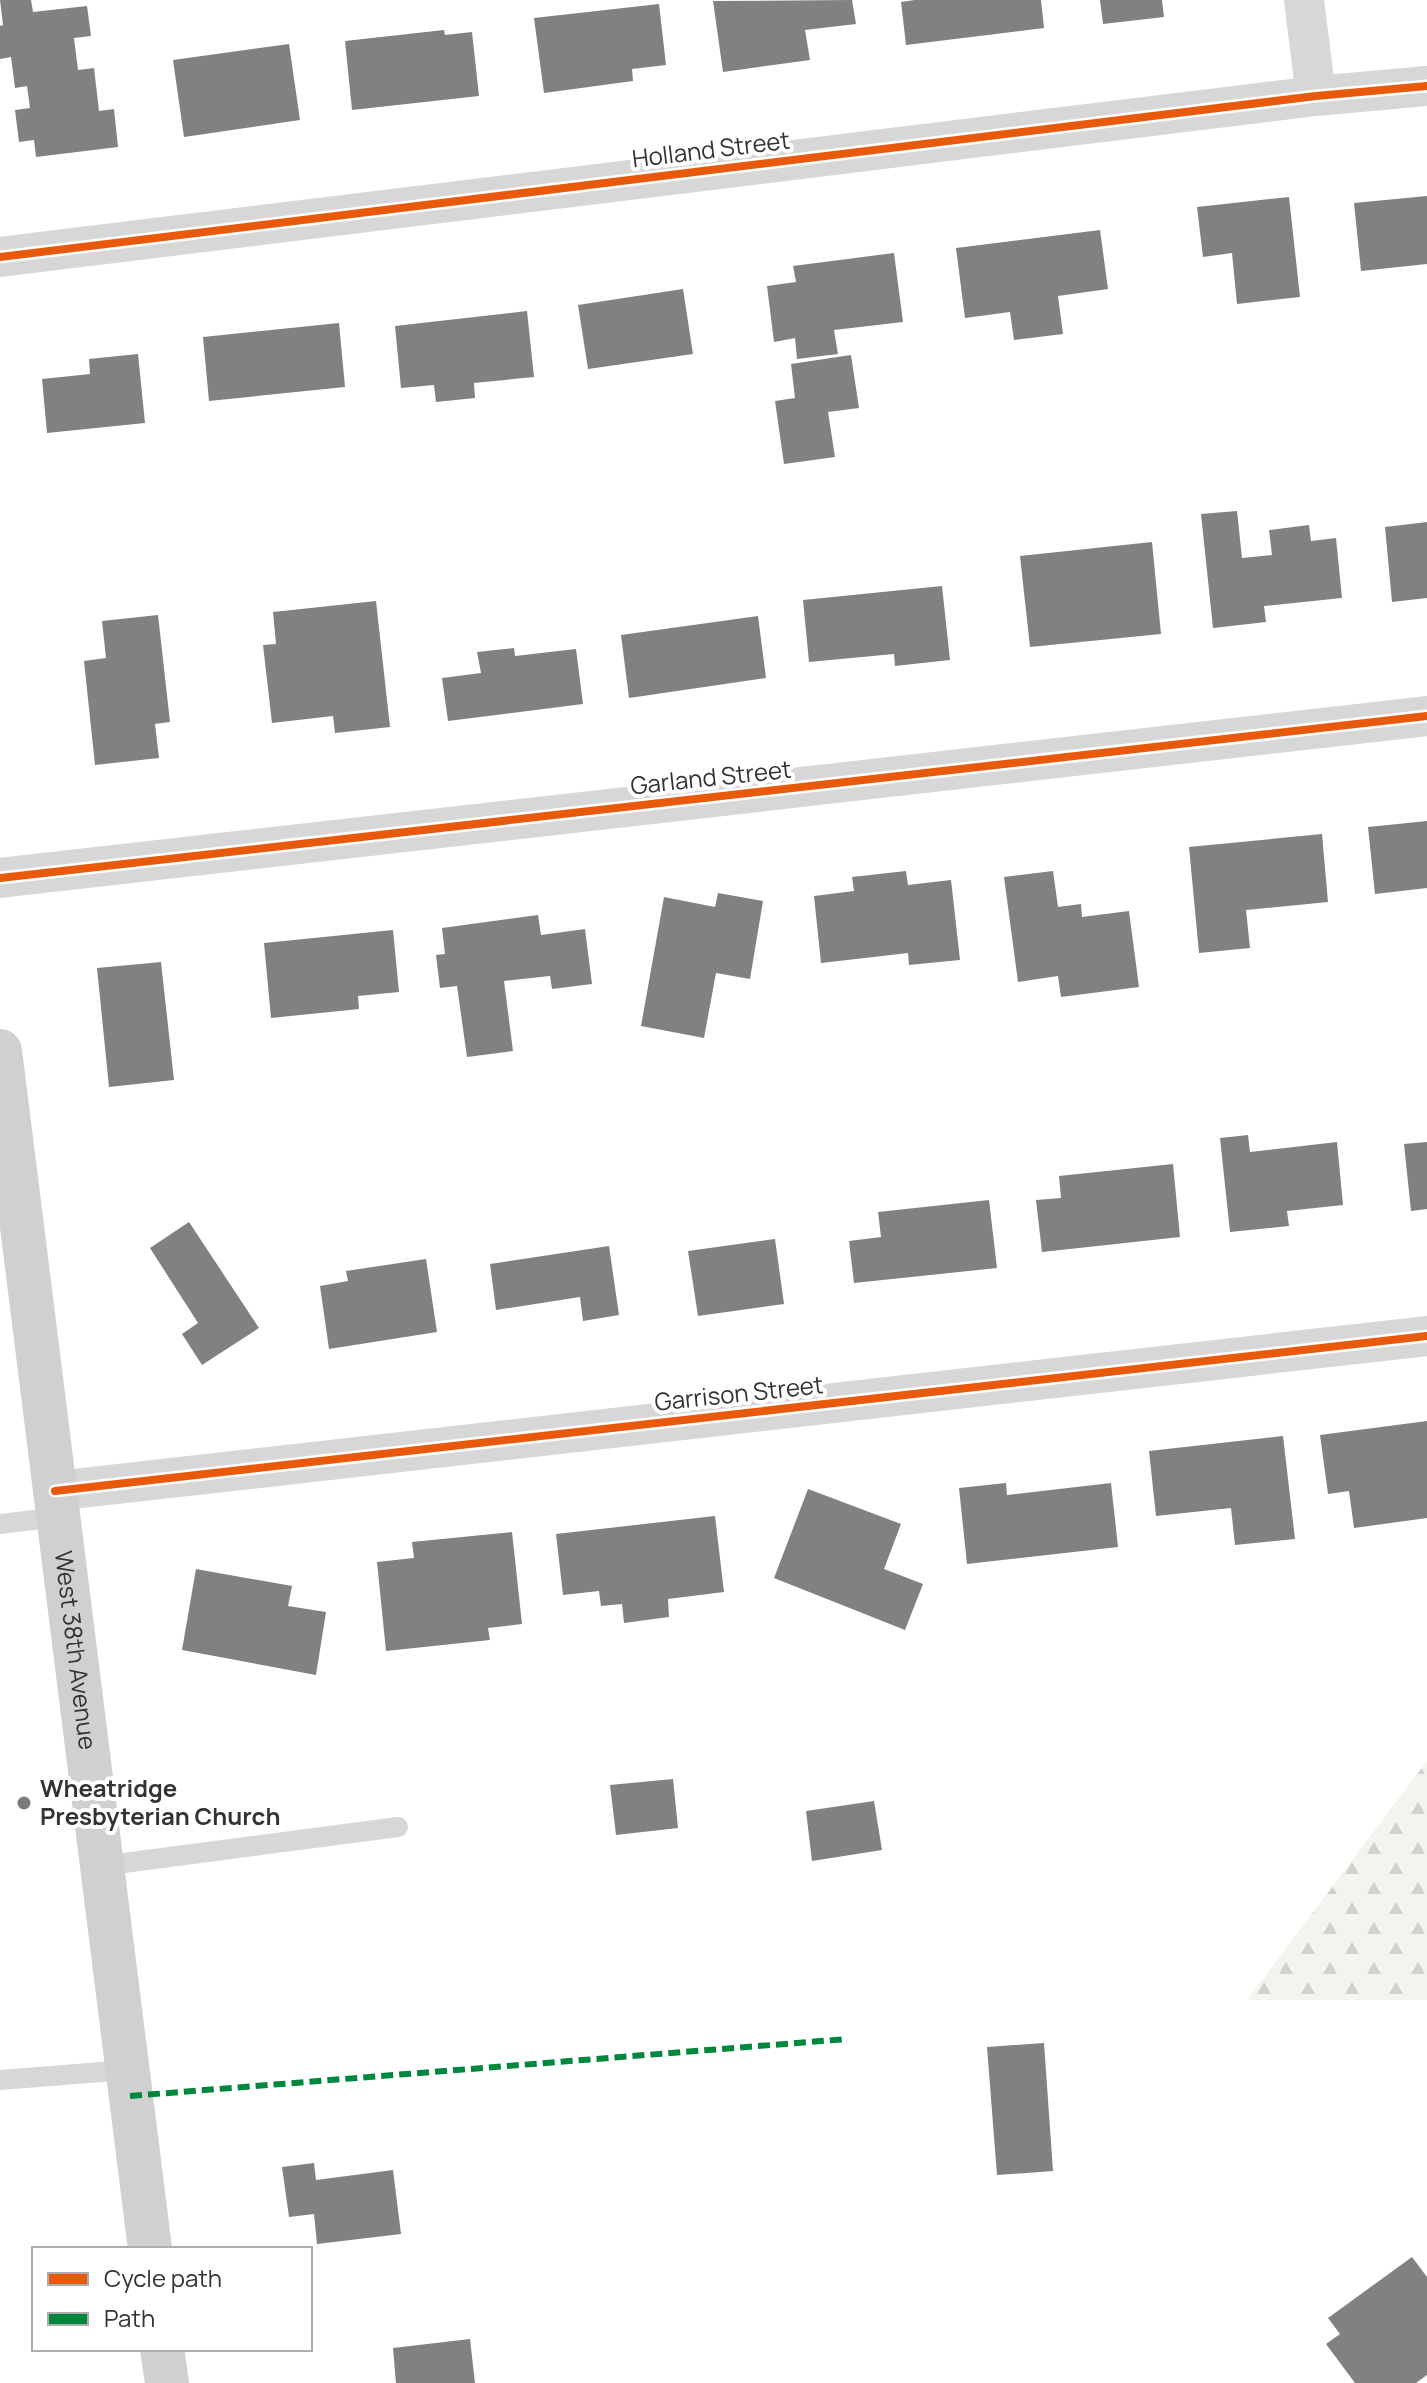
<svg xmlns="http://www.w3.org/2000/svg" width="1427" height="2383" font-family="Manrope,sans-serif">
  <style>
    .forest { fill: url(#forest-firs) }
    .building { fill: #818181 }
    .lines { fill: none; stroke-linecap: round; stroke-linejoin: round }
    .lane { stroke: #d7d7d7; stroke-width: 20 }
    .street { stroke: #d7d7d7; stroke-width: 40 }
    .secondary { stroke: #d0d0d0; stroke-width: 44 }
    .quiet { stroke: #00873e; stroke-width: 6; stroke-dasharray: 12 6; stroke-linecap: butt }
    .cycleway-casing { stroke: #fff; stroke-width: 13 }
    .cycleway { stroke: #e8590c; stroke-width: 8 }
    .poi-dot { fill: #7a7a7a; stroke: #fff; stroke-width: 3 }
    .labels { text-anchor: middle; stroke-width: 8; stroke-linejoin: round; paint-order: stroke }
    .street-label { font-size: 24px; fill: #333; stroke: #fff }
    .poi-label { font-size: 24px; font-weight: bold; fill: #333; stroke: #fff; text-anchor: start }
  </style>
  <defs>
    <pattern id="forest-firs" width="22" height="20" patternUnits="userSpaceOnUse" patternTransform="scale(2)"><rect width="22" height="20" fill="#f1f5ed"/><path d="M5 1l3.5 6h-7zM16 11l3.5 6h-7z" fill="#cfd2cc"/></pattern>
  </defs>
  <rect width="100%" height="100%" fill="#fff"/>
  <path class="forest" d="M1427 1761V2000H1247Z"/>
  <path class="building" d="M0 0H31L33 12 87 6 91 36 74 38 78 70 94 68 99 111 114 109 118 147 36 157 34 140 19 142 15 110 30 108 27 86 15 88 11 57 0 59V26L3 25Z
    M852 0 856 24 805 30 810 60 723 72 713 1Z
    M915 0H1041L1044 28 906 45 901 2Z
    M1100 0H1162L1164 17 1103 24Z
    M659 4 666 65 632 69 633 81 544 93 534 18Z
    M444 30 445 35 472 32 479 96 352 110 345 41Z
    M289 44 300 120 184 137 173 60Z
    M1427 196V264L1361 271 1354 203Z
    M1289 197 1300 297 1237 304 1232 253 1203 257 1197 207Z
    M1100 230 1108 289 1058 296 1063 334 1014 340 1010 312 965 318 956 248Z
    M894 253 903 322 834 330 838 354 797 359 795 338 774 342 767 286 796 282 793 266Z
    M683 289 693 354 588 369 578 305Z
    M527 311 534 377 474 383 475 398 436 402 434 385 401 388 395 326Z
    M339 323 345 387 209 401 203 337Z
    M138 354 145 423 47 433 42 379 90 374 89 359Z
    M851 355 859 408 828 412 835 457 784 464 775 401 795 398 791 364Z
    M1237 511 1242 558 1272 555 1269 530 1309 525 1311 541 1336 538 1342 598 1264 606 1266 622 1213 628 1201 514Z
    M1427 522V598L1392 602 1385 527Z
    M1152 542 1161 634 1030 647 1020 556Z
    M942 586 950 660 895 666 894 654 809 662 803 600Z
    M376 601 390 727 335 733 333 716 272 723 263 645 276 644 273 612Z
    M158 615 170 722 155 724 159 758 95 765 84 661 106 658 102 621Z
    M758 616 766 678 629 698 621 635Z
    M514 648 515 656 576 649 583 704 448 721 442 678 481 673 477 652Z
    M1427 821V888L1375 894 1368 827Z
    M1322 834 1328 902 1246 910 1250 948 1199 953 1189 847Z
    M906 871 908 885 951 880 960 960 909 965 908 953 821 963 814 896 854 891 852 877Z
    M1053 871 1058 907 1081 904 1082 917 1129 911 1139 987 1061 997 1058 976 1018 982 1004 877Z
    M718 893 763 901 750 979 716 973 704 1038 641 1026 664 897 715 907Z
    M538 915 541 935 585 929 592 984 552 989 550 976 504 981 513 1051 467 1057 457 986 440 988 436 955 445 954 442 928Z
    M393 930 399 992 358 996 359 1009 271 1018 264 943Z
    M161 962 174 1080 109 1087 97 968Z
    M1248 1135 1250 1152 1337 1142 1343 1205 1287 1211 1289 1226 1230 1232 1220 1138Z
    M1427 1142V1209L1411 1211 1404 1144Z
    M1173 1164 1180 1237 1042 1252 1036 1200 1061 1198 1059 1176Z
    M989 1200 997 1268 854 1283 849 1241 881 1237 878 1212Z
    M189 1222 259 1328 202 1365 182 1334 198 1323 150 1248Z
    M775 1239 784 1304 698 1316 688 1251Z
    M609 1246 619 1315 583 1321 580 1297 496 1310 490 1264Z
    M426 1259 437 1332 329 1349 320 1286 348 1281 346 1271Z
    M1427 1421V1518L1354 1528 1349 1491 1328 1494 1320 1435Z
    M1283 1436 1295 1539 1235 1545 1231 1508 1156 1516 1149 1451Z
    M1006 1483 1007 1495 1111 1483 1118 1547 967 1564 959 1488Z
    M808 1489 901 1524 884 1569 923 1584 905 1630 774 1578Z
    M715 1516 724 1592 668 1599 669 1617 624 1623 622 1604 601 1606 599 1591 563 1595 556 1534Z
    M512 1532 522 1624 488 1628 490 1640 386 1651 377 1562 414 1558 412 1542Z
    M196 1569 292 1586 288 1606 326 1612 316 1675 182 1650Z
    M673 1779 678 1828 616 1835 610 1785Z
    M874 1801 882 1850 812 1861 806 1811Z
    M1044 2043 1053 2171 997 2175 987 2047Z
    M314 2163 316 2180 393 2170 401 2234 317 2244 314 2214 289 2217 282 2167Z
    M1412 2257 1427 2277V2375L1416 2383H1355L1326 2344 1340 2334 1328 2318Z
    M470 2339 475 2383H396L393 2348Z"/>
  <g class="lines">
    <path class="lane" d="M0 1524 58 1517
      M101 1866 398 1827
      M0 2080 127 2070"/>
    <path class="street" d="M1304 0 1316 96
      M0 257 1316 96 1427 86
      M0 878 1427 716
      M55 1491 1427 1336"/>
    <g class="secondary">
      <path id="s1" d="M0 1051 150 2249"/>
      <path d="M162 2349 167 2383"/>
    </g>
    <path class="quiet" d="M130 2096 847 2039"/>
    <defs>
      <path id="cycleway" d="M0 257 1316 96 1427 86
        M0 878 1427 716
        M55 1491 1427 1336"/>
    </defs>
    <use href="#cycleway" class="cycleway-casing"/>
    <use href="#cycleway" class="cycleway"/>
  </g>
  <circle class="poi-dot" cx="24" cy="1803" r="8"/>
  <g class="labels">
    <g class="street-label">
      <text transform="translate(711 150) rotate(-7)" y="8">Holland Street</text>
      <text transform="translate(711 778) rotate(-6)" y="8">Garland Street</text>
      <text transform="translate(739 1394) rotate(-6)" y="8">Garrison Street</text>
      <text dy="8" stroke="none"><textPath href="#s1" startOffset="604">West 38th Avenue</textPath></text>
    </g>
    <g class="poi-label">
      <text x="40" y="1797">Wheatridge<tspan x="40" dy="28">Presbyterian Church</tspan></text>
    </g>
  </g>
  <rect x="32" y="2247" width="280" height="104" fill="#ffffff" stroke="#adadad" stroke-width="2"/>
  <rect x="48" y="2273" width="40" height="12" fill="#e8590c" stroke="#adadad" stroke-width="2"/>
  <text x="104" y="2287" font-size="24" fill="#333333">Cycle path</text>
  <rect x="48" y="2313" width="40" height="12" fill="#00873e" stroke="#adadad" stroke-width="2"/>
  <text x="104" y="2327" font-size="24" fill="#333333">Path</text>
</svg>
